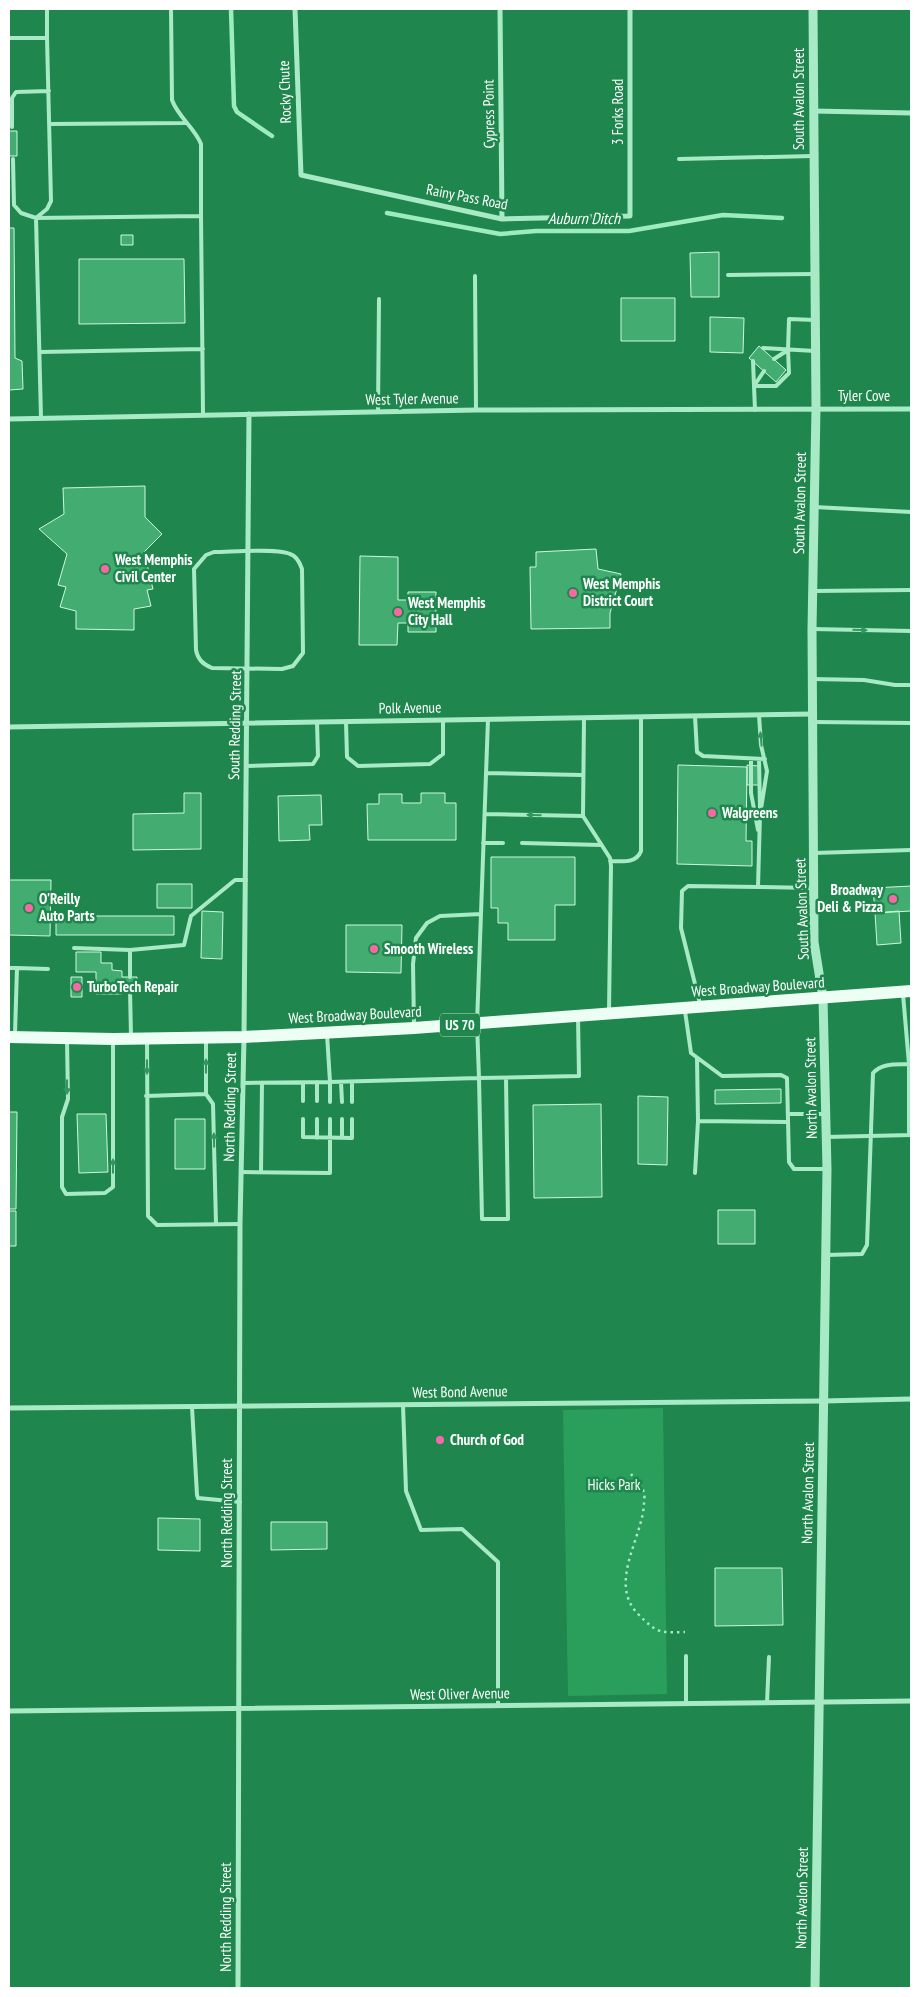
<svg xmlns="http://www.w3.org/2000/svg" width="920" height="1997" font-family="'PT Sans Narrow',sans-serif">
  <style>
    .green { fill: #299f5b }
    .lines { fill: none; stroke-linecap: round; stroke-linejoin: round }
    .stream { stroke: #9cecbd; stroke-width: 4.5 }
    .building { fill: #43ad71; stroke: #cdf8df }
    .path { stroke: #a8eac5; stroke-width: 2.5; stroke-dasharray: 2.5 4; stroke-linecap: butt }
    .service { stroke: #a8eac5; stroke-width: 4 }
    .minor { stroke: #a8eac5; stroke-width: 5 }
    .tertiary { stroke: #a8eac5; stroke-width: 9 }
    .primary { stroke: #edfef5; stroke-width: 12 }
    .oneway { fill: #34965f }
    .poi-dot { fill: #f968a4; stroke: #1f874d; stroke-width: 2 }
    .labels { text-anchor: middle; stroke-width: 5; stroke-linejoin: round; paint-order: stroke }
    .shield { fill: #1f874d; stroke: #bcdbca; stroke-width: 1 }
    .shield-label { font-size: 14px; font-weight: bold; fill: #fff }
    .street-label { font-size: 15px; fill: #fff; stroke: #1f874d }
    .poi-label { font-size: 15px; font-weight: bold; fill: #fff; stroke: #1f874d; text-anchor: start }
    .park-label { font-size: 15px; fill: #fcfffd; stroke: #1f874d }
    .water-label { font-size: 16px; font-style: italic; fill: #fff; stroke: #1f874d }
  </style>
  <rect width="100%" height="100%" fill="#1f874d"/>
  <path class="green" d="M663 1408 667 1694 568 1696 563 1410Z"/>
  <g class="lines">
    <path class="stream" d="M231 9 234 106 237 112 272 136
      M387 213 500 234 536 231H629L723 215 782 218"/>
  </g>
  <path class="building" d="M9 131H17V156H9Z
    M9 228H14L15 358 22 361 23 389 9 390Z
    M121 235H133V245H121Z
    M719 252V297H691L690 253Z
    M79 259H184L185 323 79 324Z
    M621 298H675V341H621Z
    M710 317 744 318 743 353 710 352Z
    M759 346 786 370 776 382 749 358Z
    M145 486V517L162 534 144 552 153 589 147 590 151 606 134 609V630L76 629V611L60 607 66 587 58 585 67 554 39 529 64 514 63 488Z
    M596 549 598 569 621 574 610 613V628L531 629 530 567H536V552Z
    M360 556 398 557V600H408V592H436V632H408V623H398L397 645H359Z
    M678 765 747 767 746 841H752V866L677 864Z
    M747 765 759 766V785H747Z
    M184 793H201V849L133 850V814L184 813Z
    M421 793H445V803H456V840H368L367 804H379V794H402V803H421Z
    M321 795 322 825H309L310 840 279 841 278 796Z
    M491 857H575V905H555V940H508V923H498V908H491Z
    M9 880H51L50 936 9 935Z
    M157 884H192V908H157Z
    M911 886V911L875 913 873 888Z
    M202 911 223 912 222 959 201 958Z
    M899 911 901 943 877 945 875 913Z
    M56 916H174V935H56Z
    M346 925H402L401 973 346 972Z
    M76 952H101V963H112V970L122 971V977H137V990H122V994H96V972H76Z
    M71 977H82V997H71Z
    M781 1089V1103L715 1104V1090Z
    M638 1096 668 1097 667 1165 638 1164Z
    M601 1104 602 1197 534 1198 533 1105Z
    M9 1112H17L16 1209H9Z
    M77 1114H106L108 1172 79 1173Z
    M175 1119H205V1169H175Z
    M718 1210H755V1244H718Z
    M9 1211H16V1246H9Z
    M158 1518 200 1519V1551L158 1550Z
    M271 1522H327V1549L271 1550Z
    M715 1568H782L783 1625 715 1626Z"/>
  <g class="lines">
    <path class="path" d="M631 1474C635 1479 642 1486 644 1493 645 1496 644 1501 644 1504 642 1539 608 1583 638 1614 657 1633 659 1633 685 1632"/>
    <path class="service" d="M47 9V38
      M171 9 172 100C178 117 195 128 201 144V216
      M9 38H47L51 201 47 209 36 218 41 418
      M50 124 186 123
      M12 127V98L16 92 49 91
      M13 159 14 205 21 213 36 218 201 216 203 414
      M679 159 813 156
      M728 275 815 274
      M475 276 476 410
      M763 348 815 351
      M40 352 203 349
      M774 359 788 350 789 319 815 320
      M753 361 754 386H776L789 373 788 350
      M755 410 754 386 764 371
      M378 412 379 299
      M814 507 911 512
      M214 552C231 552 277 548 290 554 297 556 300 563 302 569L303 653 293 666 282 669 212 668C203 664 198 660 196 650L194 569 206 555Z
      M814 591 911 590
      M812 629 911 631
      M812 679 864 680 895 685H911
      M759 715 761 745 767 771 760 815 758 887 814 888
      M695 716 697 752 703 756 765 759
      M584 718 583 816 610 858 611 866 609 1011
      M488 719 477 1024 479 1078 579 1076 578 1017
      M346 722 347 757 358 766 430 764 443 754V720
      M814 722 911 723
      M751 759V793L758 830
      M759 759 760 808
      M247 766 313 764 318 756 317 722
      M486 773 582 775
      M485 814 583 816
      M483 843H503
      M522 843 601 845
      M814 853 911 850
      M610 861C622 861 636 864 641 851V717
      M74 948 130 950
      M9 968H17L15 1034
      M17 968 48 969
      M130 977V950L184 945 191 916 235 880H246
      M130 990 131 1036
      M903 994 909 1064V1135
      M700 1004 681 928 682 891 688 886 758 887
      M685 1011 691 1053 722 1076 781 1075 787 1078 789 1162 794 1169H827
      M414 1026 413 964 416 938 427 923 440 916 481 914
      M327 1034 330 1082 479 1078 482 1219H508L506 1078
      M206 1039V1094L213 1104 216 1224
      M67 1040 68 1099 62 1117V1187L66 1194 105 1193 113 1187V1042
      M147 1041 148 1216 157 1225 240 1224
      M317 1082V1101
      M341 1082 342 1102
      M352 1082V1102
      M243 1083 330 1082V1102
      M303 1083V1101
      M146 1096 206 1094
      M788 1114H826
      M303 1119V1137L352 1138V1119
      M317 1119V1138
      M342 1119V1138
      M698 1121 788 1122
      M826 1137 911 1135
      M241 1172 330 1173V1119
      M261 1172 262 1083
      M695 1173 698 1121 697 1058
      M826 1255 862 1254 867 1245 873 1073C883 1062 898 1065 911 1064
      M403 1405 406 1491 421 1530 462 1529 498 1562V1706
      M192 1407 197 1495 198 1498 240 1502
      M686 1656V1704
      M767 1703 769 1657"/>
    <path class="minor" d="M295 9 301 175 502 219 630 216V9
      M500 9 502 219
      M813 111 911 113
      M9 419 476 410 911 409
      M9 727 812 714
      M9 1408 823 1401 911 1399
      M9 1711 911 1701
      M238 1988 240 1224 244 1037 249 414"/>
    <path class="tertiary" d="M813 9 816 408 812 629 814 942 823 998 827 1169 815 1988"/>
    <path class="primary" d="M9 1037 113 1039 244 1037 414 1028 911 991"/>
  </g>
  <defs><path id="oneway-solid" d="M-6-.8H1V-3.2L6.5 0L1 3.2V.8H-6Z" transform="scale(1.25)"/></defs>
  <g class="oneway">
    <use href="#oneway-solid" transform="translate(860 630) rotate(1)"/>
    <use href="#oneway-solid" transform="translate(761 739) rotate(-95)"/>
    <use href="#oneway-solid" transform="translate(534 815) rotate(-179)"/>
    <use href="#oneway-solid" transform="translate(206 1066) rotate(-90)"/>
    <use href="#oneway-solid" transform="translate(147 1067) rotate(90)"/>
    <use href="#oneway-solid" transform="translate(67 1087) rotate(90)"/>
    <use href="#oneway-solid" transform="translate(214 1140) rotate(-91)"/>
    <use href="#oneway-solid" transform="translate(113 1166) rotate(-90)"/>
  </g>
  <g class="poi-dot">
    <circle cx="105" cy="569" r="5"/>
    <circle cx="573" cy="593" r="5"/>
    <circle cx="398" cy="612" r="5"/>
    <circle cx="712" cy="813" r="5"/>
    <circle cx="893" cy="899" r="5"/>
    <circle cx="29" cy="908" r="5"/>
    <circle cx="374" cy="949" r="5"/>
    <circle cx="77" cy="987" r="5"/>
    <circle cx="440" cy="1440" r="5"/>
  </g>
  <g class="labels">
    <rect class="shield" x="440" y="1013.5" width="40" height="23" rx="4"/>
    <g class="shield-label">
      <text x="460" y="1030">US 70</text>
    </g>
    <g class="street-label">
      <text transform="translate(285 92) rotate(-92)" y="5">Rocky Chute</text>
      <text transform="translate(799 99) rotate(-90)" y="5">South Avalon Street</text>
      <text transform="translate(618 112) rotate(-90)" y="5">3 Forks Road</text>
      <text transform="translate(489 114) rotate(-91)" y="5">Cypress Point</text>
      <text transform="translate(467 197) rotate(11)" y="5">Rainy Pass Road</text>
      <text x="864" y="401">Tyler Cove</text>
      <text transform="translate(412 399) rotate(-1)" y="5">West Tyler Avenue</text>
      <text transform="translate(800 503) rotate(-89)" y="5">South Avalon Street</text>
      <text transform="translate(410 708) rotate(-1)" y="5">Polk Avenue</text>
      <text transform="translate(235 725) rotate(-89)" y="5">South Redding Street</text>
      <text transform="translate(802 909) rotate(-92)" y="5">South Avalon Street</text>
      <text transform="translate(758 987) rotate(-4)" y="5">West Broadway Boulevard</text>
      <text transform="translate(355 1015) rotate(-3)" y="5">West Broadway Boulevard</text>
      <text transform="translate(811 1088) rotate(-91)" y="5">North Avalon Street</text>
      <text transform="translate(230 1107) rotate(-89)" y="5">North Redding Street</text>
      <text transform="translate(460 1392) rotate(-1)" y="5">West Bond Avenue</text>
      <text transform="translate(808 1493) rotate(-89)" y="5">North Avalon Street</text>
      <text transform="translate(227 1513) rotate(-90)" y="5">North Redding Street</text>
      <text transform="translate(460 1694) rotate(-1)" y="5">West Oliver Avenue</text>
      <text transform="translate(802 1898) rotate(-89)" y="5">North Avalon Street</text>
      <text transform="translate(226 1917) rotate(-90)" y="5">North Redding Street</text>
    </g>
    <g class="poi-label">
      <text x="115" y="565">West Memphis<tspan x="115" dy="17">Civil Center</tspan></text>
      <text x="583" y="589">West Memphis<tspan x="583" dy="17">District Court</tspan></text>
      <text x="408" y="608">West Memphis<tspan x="408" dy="17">City Hall</tspan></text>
      <text x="722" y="818">Walgreens</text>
      <text x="883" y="895" text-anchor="end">Broadway<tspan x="883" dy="17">Deli &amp; Pizza</tspan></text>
      <text x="39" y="904">O'Reilly<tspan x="39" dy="17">Auto Parts</tspan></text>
      <text x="384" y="954">Smooth Wireless</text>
      <text x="87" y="992">TurboTech Repair</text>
      <text x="450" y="1445">Church of God</text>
    </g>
    <g class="park-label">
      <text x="614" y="1490">Hicks Park</text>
    </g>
    <g class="water-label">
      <text x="584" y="224">Auburn Ditch</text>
    </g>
  </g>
  <rect width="920" height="1997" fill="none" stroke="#ffffff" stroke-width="20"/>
</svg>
